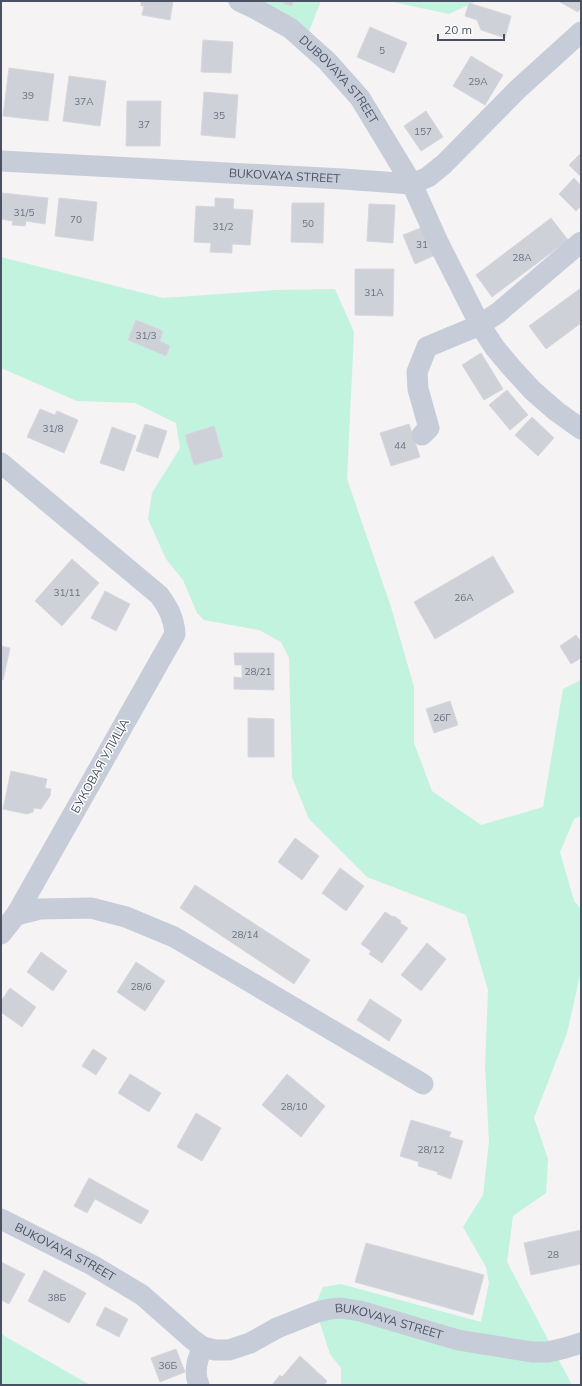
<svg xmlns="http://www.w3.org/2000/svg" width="582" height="1386" font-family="Mulish,sans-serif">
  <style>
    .green { fill: #c1f3de }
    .building { fill: #cfd1d8; stroke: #d7d7de }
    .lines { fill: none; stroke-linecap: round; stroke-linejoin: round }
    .minor { stroke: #c6ccd8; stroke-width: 21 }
    .labels { text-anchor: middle; stroke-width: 3; stroke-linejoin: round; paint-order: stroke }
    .number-label { font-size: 10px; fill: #6a7180 }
    .street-label { font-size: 12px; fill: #495162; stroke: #fff }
  </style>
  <rect width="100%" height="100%" fill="#f5f3f3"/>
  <path class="green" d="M224 1H321L306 39Z
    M388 1H477L449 14Z
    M1 257 163 298 277 290 335 289 354 332 347 479 391 607 414 687V743L432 791 481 825 543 807 563 689 581 680V816L574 819 560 852 574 901 581 909V971L567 1033 534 1118 548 1159 546 1193 513 1216 507 1262 572 1385H341V1368L330 1354 319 1320 316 1303 323 1287 341 1284 481 1322 489 1283 486 1267 463 1227 483 1195 489 1141 485 1066 488 990 466 915 367 877 309 819 292 777 289 658 281 642 259 630 204 620 197 613 183 580 166 559 148 519 152 493 180 448 176 423 135 403 77 401 1 368Z
    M1 1334 90 1385H1Z"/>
  <path class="building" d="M141 1H173L170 20 142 15 144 6H141Z
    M279 1H294L291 6Z
    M558 1H581V7L578 12Z
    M469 3 511 16 505 38 481 30 477 20 465 16Z
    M370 27 407 43 394 73 357 57Z
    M203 40 233 42 231 73 201 72Z
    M471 56 503 75 485 105 453 86Z
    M9 68 54 74 48 121 3 116Z
    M69 76 106 81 100 126 63 121Z
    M204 92 238 95 235 138 201 135Z
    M127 101H161L160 146H126Z
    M426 111 443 137 421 151 404 126Z
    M581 153V177L569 165Z
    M574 178 581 186V206L576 211 559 194Z
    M2 193 48 198 45 224 26 221 25 226 12 225 13 221 1 219Z
    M59 198 97 202 93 241 55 236Z
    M215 198 234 199 233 209 253 210 250 245 232 244V253L210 252 211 243 194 242 196 206 215 207Z
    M292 203H324L323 243 291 242Z
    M369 204 395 205 393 243 367 241Z
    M551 218 568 240 492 297 476 275Z
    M428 225 440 253 415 264 403 235Z
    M355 269H394L393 316 355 315Z
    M581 288V323L546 349 529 326Z
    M136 320 163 331 160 341 170 346 166 356 128 340Z
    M481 353 503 389 484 400 462 365Z
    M507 390 528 415 510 430 489 405Z
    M40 409 55 415 57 411 78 420 64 453 27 437Z
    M532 417 554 438 538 456 515 435Z
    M145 424 167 431 158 458 136 451Z
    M409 424 420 457 391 466 380 433Z
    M214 426 223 457 194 465 185 435Z
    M112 427 136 436 124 471 100 463Z
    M493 556 514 592 435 639 414 602Z
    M72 559 99 583 62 626 35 601Z
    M105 591 130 604 116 631 91 618Z
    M576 635 581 642V658L571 664 560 646Z
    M1 646 10 648 3 680H1Z
    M234 653H274V690L234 689V677L242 678V665H235Z
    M450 701 458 725 434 733 426 709Z
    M248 718 274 719V757H248Z
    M11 771 47 779 45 788 51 789 50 796 41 809 34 808 33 812 27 814 3 809Z
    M295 838 319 856 302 880 278 862Z
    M340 868 364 886 346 911 322 893Z
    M195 885 310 960 294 984 180 908Z
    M385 912 393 917 394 916 401 921 400 923 408 928 382 963 369 954 371 951 361 944Z
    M427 943 446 959 421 991 401 975Z
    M41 952 67 971 53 991 27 972Z
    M136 962 165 981 145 1011 117 992Z
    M10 988 36 1007 22 1027 1 1012V1001Z
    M370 999 402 1020 389 1041 357 1020Z
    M93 1049 107 1058 96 1075 82 1066Z
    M130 1074 161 1093 149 1112 118 1093Z
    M287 1074 325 1106 301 1137 262 1105Z
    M196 1113 221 1128 202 1161 177 1147Z
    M411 1120 451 1132 449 1137 463 1141 451 1179 437 1174 438 1172 418 1166 419 1162 400 1156Z
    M89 1178 149 1211 141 1224 95 1199 87 1213 74 1206Z
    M581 1230V1264L531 1275 524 1243Z
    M366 1243 484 1275 473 1315 355 1282Z
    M1 1262 25 1274 9 1304 1 1300Z
    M44 1270 86 1293 69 1323 28 1301Z
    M105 1307 128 1319 119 1337 96 1325Z
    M176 1349 185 1372 160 1382 151 1358Z
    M300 1356 327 1381 324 1385H272L280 1375 282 1377Z"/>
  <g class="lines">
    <g class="minor">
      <path id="s1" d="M239 1 254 8 290 28 327 61 360 98 412 184 438 242 480 325 495 348 511 367 532 390 556 411 581 429"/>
      <path id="s2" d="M1 161 343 179 412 184 428 177 444 164 518 89 581 32"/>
      <path d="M422 435 429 428 418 389 417 372 427 347 480 325 499 312 581 242"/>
      <path d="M1 463 159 595C168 607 174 618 175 634L16 915 1 934"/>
      <path d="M16 915 40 909 91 908 126 917 174 937 423 1084"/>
      <path id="s3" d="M1 1219 92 1265 142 1295 193 1340 203 1347 215 1350H229L250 1343 277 1328 317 1312 330 1309 341 1308 360 1311 458 1340 532 1352H548L565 1348 581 1343"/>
      <path d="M199 1385C193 1372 197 1359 203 1347"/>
    </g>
  </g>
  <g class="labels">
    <g class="number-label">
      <text x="382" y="54">5</text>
      <text x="478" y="85">29А</text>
      <text x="28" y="99">39</text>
      <text x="84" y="105">37А</text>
      <text x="219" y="119">35</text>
      <text x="144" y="128">37</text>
      <text x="423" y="135">157</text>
      <text x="24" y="216">31/5</text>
      <text x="76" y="223">70</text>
      <text x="308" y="227">50</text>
      <text x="223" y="230">31/2</text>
      <text x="422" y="248">31</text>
      <text x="522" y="261">28А</text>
      <text x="374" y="296">31А</text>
      <text x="146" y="339">31/3</text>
      <text x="53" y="432">31/8</text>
      <text x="400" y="449">44</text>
      <text x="67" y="596">31/11</text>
      <text x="464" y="601">26А</text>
      <text x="258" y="675">28/21</text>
      <text x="442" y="721">26Г</text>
      <text x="245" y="938">28/14</text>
      <text x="141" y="990">28/6</text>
      <text x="294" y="1110">28/10</text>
      <text x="431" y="1153">28/12</text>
      <text x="553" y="1258">28</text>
      <text x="57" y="1301">38Б</text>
      <text x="168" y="1369">36Б</text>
    </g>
    <g class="street-label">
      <text dy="4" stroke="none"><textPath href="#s1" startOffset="129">DUBOVAYA STREET</textPath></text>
      <text dy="4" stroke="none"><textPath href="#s2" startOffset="284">BUKOVAYA STREET</textPath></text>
      <text transform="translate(100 766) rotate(-61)" y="4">БУКОВАЯ УЛИЦА</text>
      <text dy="4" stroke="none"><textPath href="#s3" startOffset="72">BUKOVAYA STREET</textPath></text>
      <text dy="4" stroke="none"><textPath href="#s3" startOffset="437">BUKOVAYA STREET</textPath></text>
    </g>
  </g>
  <rect width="582" height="1386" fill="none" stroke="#495162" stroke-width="4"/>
  <path d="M438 34v6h66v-6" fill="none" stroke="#495162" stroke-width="2"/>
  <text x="444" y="34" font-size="12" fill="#495162" stroke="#ffffff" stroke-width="3" paint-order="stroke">20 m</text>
</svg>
